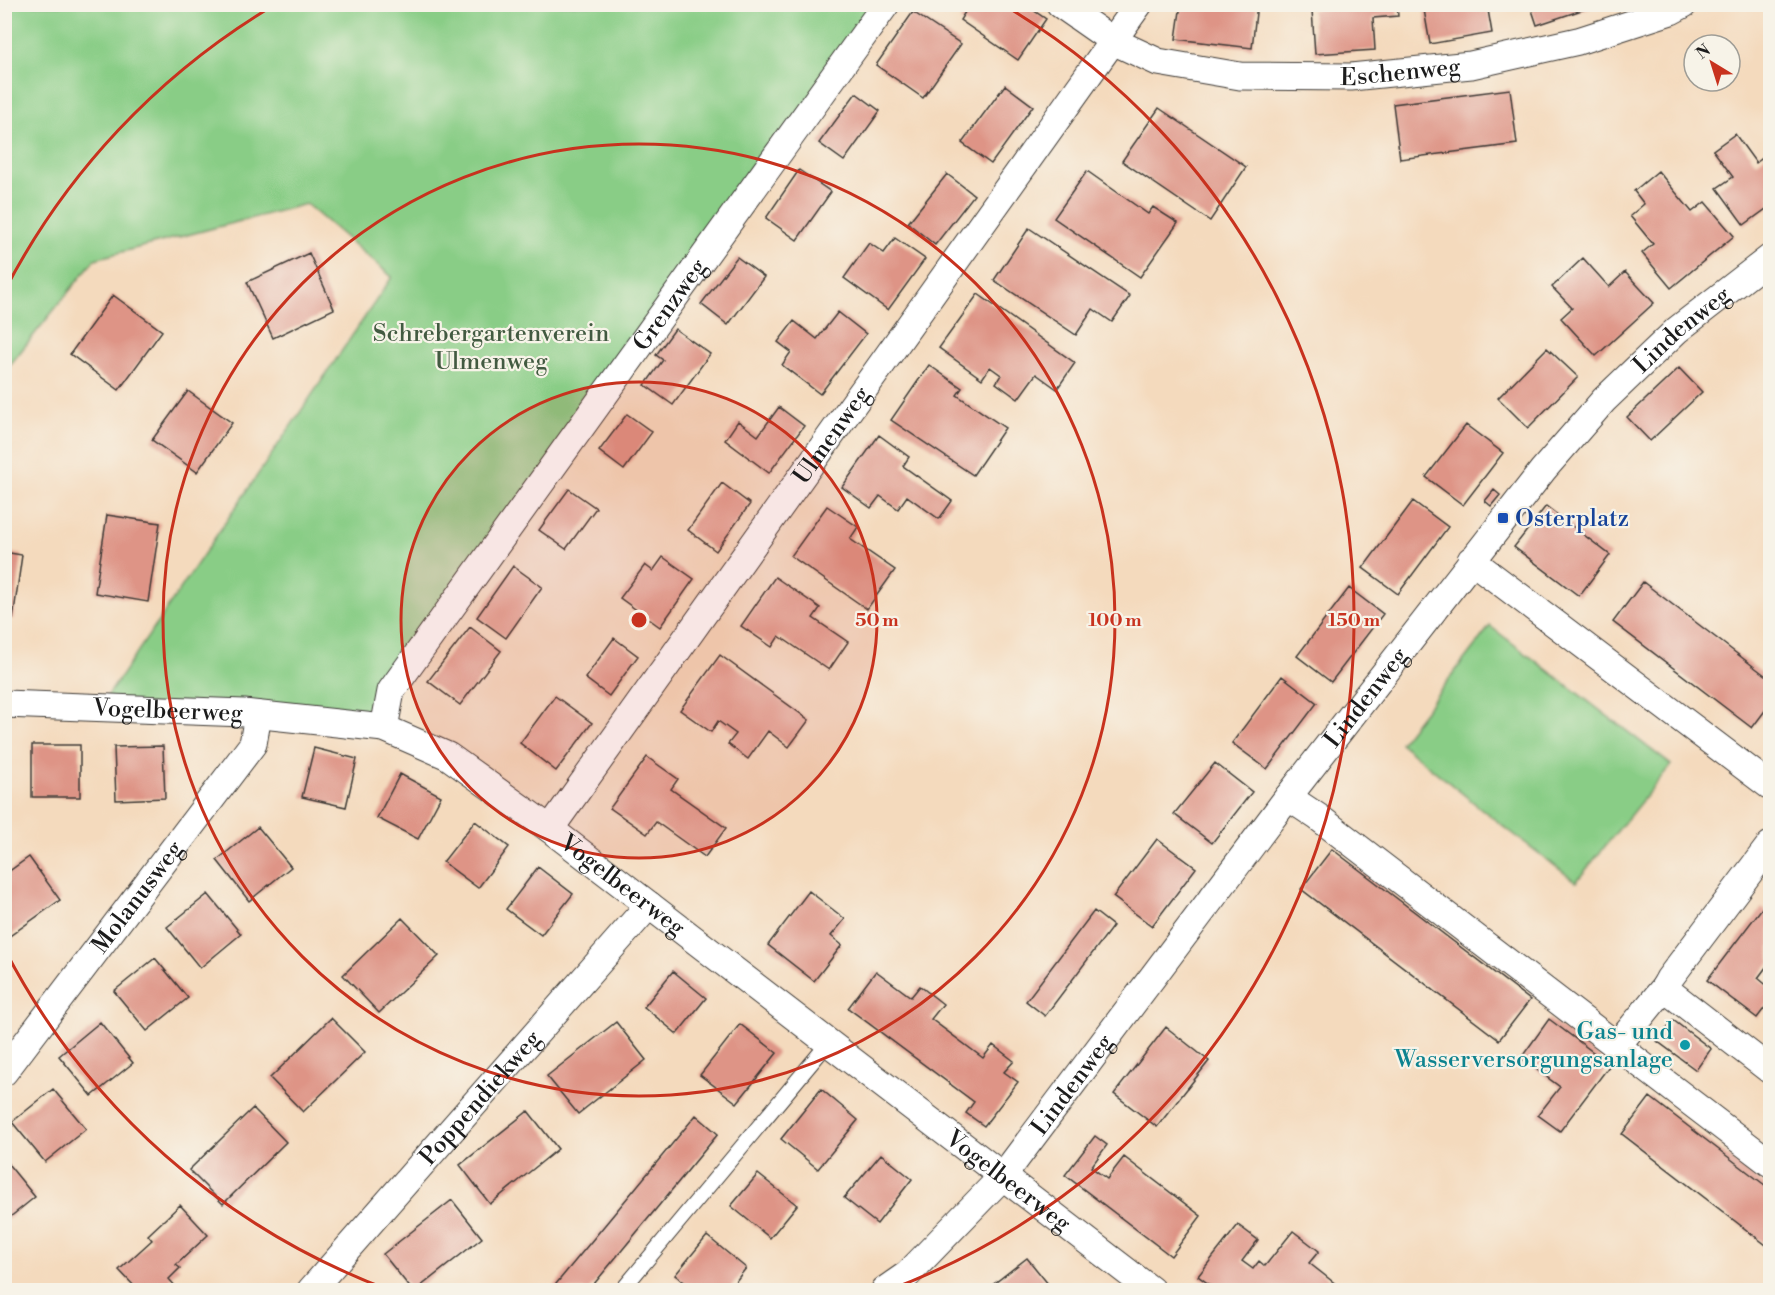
<svg xmlns="http://www.w3.org/2000/svg" width="1775" height="1295" font-family="'Libre Bodoni',serif">
  <style>
    .green { fill: #89cd86; stroke: #527451; stroke-width: 1.5 }
    .building { fill: #de9486 }
    .lines { fill: none; stroke-linecap: round; stroke-linejoin: round }
    .lane-casing { stroke: #3c3834; stroke-width: 16 }
    .street-casing { stroke: #3c3834; stroke-width: 29 }
    .lane { stroke: #fff; stroke-width: 14 }
    .street { stroke: #fff; stroke-width: 27 }
    .ring { fill: none; stroke: #c8321e; stroke-width: 3 }
    .transit-dot { fill: #1a4fb4; stroke: #f7f3e8; stroke-width: 2 }
    .culture-dot { fill: #0f9aa8; stroke: #f7f3e8; stroke-width: 2 }
    .labels { text-anchor: middle; stroke-width: 4.5; stroke-linejoin: round; paint-order: stroke }
    .street-label { font-size: 24px; fill: #1c1c1c; stroke: #f7f3e8 }
    .park-label { font-size: 24px; fill: #425a41; stroke: #f7f3e8 }
    .transit-label { font-size: 24px; fill: #164399; stroke: #f7f3e8; text-anchor: start }
    .culture-label { font-size: 24px; fill: #0d838f; stroke: #f7f3e8; text-anchor: end }
    .centre { fill: #c8321e; stroke: #f7f3e8; stroke-width: 3 }
    .ring-label { font-size: 18px; text-anchor: middle; font-weight: bold; fill: #c8321e; stroke: #f7f3e8; stroke-width: 4.5; stroke-linejoin: round; paint-order: stroke }
  </style>
  <rect width="100%" height="100%" fill="#f7f3e8"/>
  <filter id="ink" filterUnits="userSpaceOnUse"><feTurbulence type="fractalNoise" baseFrequency=".0167" numOctaves="2"/><feDisplacementMap in="SourceGraphic" scale="12" xChannelSelector="R" yChannelSelector="G"/><feConvolveMatrix kernelMatrix="1 2 1 2 8 2 1 2 1" color-interpolation-filters="sRGB"/></filter>
  <filter id="wash" filterUnits="userSpaceOnUse"><feTurbulence type="fractalNoise" baseFrequency=".008" numOctaves="4" result="noise"/><feDisplacementMap in="SourceGraphic" scale="24" xChannelSelector="R" yChannelSelector="G"/><feGaussianBlur stdDeviation="1.35" result="paint"/><feColorMatrix in="noise" values="0 0 0 0 0 0 0 0 0 0 0 0 0 0 0 0 0 1.4 0 .05"/><feComposite in="paint" operator="in"/></filter>
  <g filter="url(#wash)">
    <rect width="100%" height="100%" fill="#f4dabd"/>
    <path class="green" d="M5 5H886L391 691 384 728 100 707 392 277 306 204 95 259 5 371Z
      M1490 626 1671 765 1576 882 1489 815 1400 743Z"/>
    <g id="blocks">
      <path class="building" d="M970 4H1024L1046 19 1018 60 960 20Z
        M1181 4H1257L1252 48 1176 39Z
        M1325 4H1397L1398 16 1373 18 1375 50 1315 54 1312 10 1325 9Z
        M1423 4H1487L1492 33 1430 44Z
        M1530 4H1597V5L1537 25Z
        M913 12 961 44 923 98 876 65Z
        M1005 85 1033 106 991 164 962 143Z
        M1510 89 1517 144 1400 159 1393 104Z
        M856 93 880 111 844 161 819 143Z
        M1159 108 1246 167 1210 221 1122 161Z
        M1735 134 1756 163 1770 152V206L1744 225 1717 188 1733 177 1713 150Z
        M799 170 831 192 797 240 766 218Z
        M1087 171 1148 214 1153 207 1178 223 1140 277 1054 218Z
        M1658 171 1692 212 1705 202 1734 236 1671 288 1642 253 1653 244 1630 216 1644 204 1634 191Z
        M947 174 974 195 935 245 908 223Z
        M1029 228 1130 296 1112 322 1093 309 1076 335 994 280Z
        M895 238 925 259 888 310 844 278 869 243 884 253Z
        M309 253 334 309 273 338 247 282Z
        M737 257 764 277 728 325 701 304Z
        M1583 258 1609 287 1625 272 1654 303 1596 356 1561 318 1572 308 1552 287Z
        M978 294 1075 363 1057 389 1036 374 1018 399 996 383 1001 375 990 367 982 379 939 348Z
        M113 295 162 331 119 390 70 354Z
        M838 312 866 334 820 394 782 365 791 352 778 342 794 321 817 339Z
        M675 329 710 354 673 405 645 385 663 360 656 355Z
        M1547 348 1578 377 1528 428 1498 398Z
        M929 365 962 388 957 395 1005 428 973 475 891 420Z
        M1679 368 1702 392 1650 441 1627 417Z
        M188 391 232 423 197 472 152 440Z
        M779 407 804 426 769 473 725 440 738 421 758 436Z
        M627 414 652 432 624 470 599 451Z
        M1466 425 1503 453 1463 505 1426 477Z
        M879 435 909 457 903 466 952 501 939 519 907 496 898 509 880 496 871 508 842 487Z
        M722 483 750 504 716 551 688 530Z
        M569 489 596 508 566 549 539 530Z
        M1494 490 1500 495 1491 506 1485 501Z
        M1413 501 1448 527 1398 594 1363 568Z
        M827 506 858 527 850 539 895 570 867 609 791 556Z
        M1546 506 1610 555 1579 596 1514 547Z
        M107 515 160 523 148 602 95 593Z
        M4 552 22 555 13 619 4 618Z
        M663 557 694 579 660 627 620 598 645 565 653 571Z
        M513 566 542 587 506 638 477 617Z
        M775 577 820 608 813 618 848 642 829 670 779 636 772 647 741 626Z
        M1643 582 1770 679V704L1752 728 1613 622Z
        M1349 588 1383 614 1331 682 1297 656Z
        M470 627 501 651 460 705 428 681Z
        M614 638 638 656 609 696 585 678Z
        M720 655 809 720 789 747 768 731 748 759 728 744 736 734 718 721 711 732 680 710Z
        M1282 676 1317 703 1267 769 1232 743Z
        M555 696 592 723 556 771 520 743Z
        M32 745H80V797H32Z
        M163 746 165 798 116 800 114 747Z
        M314 748 357 759 346 807 302 797Z
        M647 757 678 779 671 789 726 828 705 857 656 822 647 834 610 808Z
        M1215 763 1252 792 1212 843 1174 814Z
        M400 774 441 796 418 839 377 818Z
        M475 821 509 847 478 888 443 862Z
        M258 827 291 867 249 901 217 860Z
        M1157 839 1196 868 1152 926 1113 897Z
        M1332 849 1530 1000 1499 1040 1301 889Z
        M29 857 60 900 4 940V875Z
        M538 867 573 894 541 935 506 909Z
        M809 891 845 919 831 936 842 945 814 981 768 945Z
        M208 894 241 934 200 968 167 927Z
        M1762 908 1770 915V962L1758 978 1770 988V1001L1757 1018 1707 980Z
        M1094 911 1113 926 1045 1016 1026 1001Z
        M402 918 439 956 379 1013 343 975Z
        M155 958 188 998 147 1031 114 991Z
        M673 971 706 998 677 1034 644 1007Z
        M876 971 911 997 920 986 943 1004 931 1019 983 1058 993 1045 1014 1061 1004 1072 1018 1082 984 1126 966 1113 974 1102 848 1008Z
        M331 1018 365 1052 303 1112 270 1078Z
        M1549 1019 1610 1065 1560 1131 1538 1115 1560 1087 1521 1058Z
        M1673 1020 1711 1049 1696 1070 1657 1041Z
        M100 1022 133 1063 92 1096 59 1056Z
        M616 1022 646 1060 578 1114 547 1076Z
        M740 1024 777 1053 737 1103 700 1075Z
        M1166 1027 1209 1061 1157 1127 1114 1094Z
        M53 1089 86 1129 45 1162 12 1122Z
        M821 1089 858 1120 818 1169 781 1139Z
        M1650 1097 1770 1189V1248L1622 1134Z
        M253 1108 286 1142 223 1204 189 1170Z
        M528 1111 558 1149 490 1204 460 1165Z
        M696 1115 718 1134 589 1290H551Z
        M1095 1136 1107 1145 1091 1167 1107 1179 1124 1157 1201 1216 1171 1256 1065 1175Z
        M881 1154 912 1179 877 1224 844 1198Z
        M4 1159 35 1197 4 1222Z
        M758 1174 797 1205 770 1238 731 1206Z
        M452 1200 482 1238 416 1290H412L383 1254Z
        M180 1205 208 1235 176 1265 180 1268 169 1279 177 1288 174 1290H138L119 1270 152 1240 148 1235Z
        M1238 1225 1258 1240 1242 1261 1253 1269 1259 1261 1265 1266 1293 1231 1319 1251 1309 1263 1337 1285 1332 1290H1217L1198 1276Z
        M707 1236 746 1268 729 1290H695L675 1275Z
        M1027 1258 1053 1290H986Z"/>
    </g>
  </g>
  <g filter="url(#ink)">
    <use href="#blocks" fill-opacity="0" stroke="#3c3834" stroke-width="1.5"/>
    <g class="lines">
      <defs>
        <path id="lane" d="M622 1290 829 1042"/>
        <g id="street">
          <path id="s1" d="M1060 4 1113 41 1158 62 1240 76 1351 77 1471 65 1578 41 1671 11 1684 4"/>
          <path d="M1471 560 1770 786"/>
          <path id="s2" d="M4 704 244 713 384 728 448 756 550 829 649 905 1151 1290"/>
          <path id="s3" d="M384 728 391 691 886 4"/>
          <path d="M1288 797 1318 817 1770 1163"/>
          <path id="s4" d="M550 829 1139 4"/>
          <path d="M1664 988 1669 979 1770 845"/>
          <path d="M1616 1047 1664 988 1770 1070"/>
          <path id="s5" d="M4 1072 253 744 258 715"/>
          <path id="s6" d="M311 1290 649 905"/>
          <path id="s7" d="M885 1290 908 1274 1003 1176 1288 797 1543 470 1604 400 1677 330 1770 258"/>
        </g>
      </defs>
      <use href="#lane" class="lane-casing"/>
      <use href="#street" class="street-casing"/>
      <use href="#lane" class="lane"/>
      <use href="#street" class="street"/>
    </g>
  </g>
  <circle cx="639" cy="620" r="238" fill="#c8321e" fill-opacity=".12"/>
  <g class="ring">
    <circle cx="639" cy="620" r="238"/>
    <circle cx="639" cy="620" r="476"/>
    <path d="M389 1290A715 715 0 0 1 5 950M5 290A715 715 0 0 1 271 7M1007 7A715 715 0 0 1 889 1290"/>
  </g>
  <rect class="transit-dot" x="1497" y="512" width="12" height="12" rx="3"/>
  <circle class="culture-dot" cx="1685" cy="1045" r="6"/>
  <g class="labels">
    <g class="street-label">
      <text dy="8" stroke="none"><textPath href="#s1" startOffset="358">Eschenweg</textPath></text>
      <text dy="8" stroke="none"><textPath href="#s3" startOffset="514">Grenzweg</textPath></text>
      <text dy="8" stroke="none"><textPath href="#s7" startOffset="1251">Lindenweg</textPath></text>
      <text dy="8" stroke="none"><textPath href="#s4" startOffset="484">Ulmenweg</textPath></text>
      <text dy="8" stroke="none"><textPath href="#s7" startOffset="765">Lindenweg</textPath></text>
      <text dy="8" stroke="none"><textPath href="#s2" startOffset="164">Vogelbeerweg</textPath></text>
      <text dy="8" stroke="none"><textPath href="#s2" startOffset="668">Vogelbeerweg</textPath></text>
      <text dy="8" stroke="none"><textPath href="#s5" startOffset="220">Molanusweg</textPath></text>
      <text dy="8" stroke="none"><textPath href="#s7" startOffset="279">Lindenweg</textPath></text>
      <text dy="8" stroke="none"><textPath href="#s6" startOffset="256">Poppendiekweg</textPath></text>
      <text dy="8" stroke="none"><textPath href="#s2" startOffset="1154">Vogelbeerweg</textPath></text>
    </g>
    <g class="park-label">
      <text x="491" y="341">Schrebergartenverein<tspan x="491" dy="28">Ulmenweg</tspan></text>
    </g>
    <g class="transit-label">
      <text x="1515" y="526">Osterplatz</text>
    </g>
    <g class="culture-label">
      <text x="1673" y="1039">Gas- und<tspan x="1673" dy="28">Wasserversorgungsanlage</tspan></text>
    </g>
  </g>
  <circle cx="639" cy="620" r="9" class="centre"/>
  <g class="ring-label">
    <text x="877" y="626">50 m</text>
    <text x="1115" y="626">100 m</text>
    <text x="1354" y="626">150 m</text>
  </g>
  <rect width="1775" height="1295" fill="none" stroke="#f7f3e8" stroke-width="24"/>
  <g transform="translate(1712 63) rotate(322)"><circle r="28" fill="#f7f3e8" stroke="#9f9d96" stroke-width="1.5"/>
  <path d="M0-4.5L10 22L0 15L-10 22Z" fill="#c8321e"/>
  <text y="-9" font-size="16" font-weight="bold" text-anchor="middle" fill="#1c1c1c">N</text>
  </g>
</svg>
